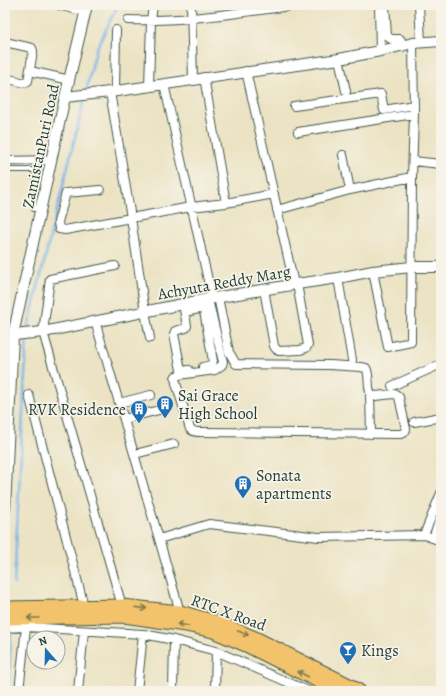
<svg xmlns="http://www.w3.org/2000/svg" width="446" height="696" font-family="Alegreya,serif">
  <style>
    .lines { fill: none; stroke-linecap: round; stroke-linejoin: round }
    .stream { stroke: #79b3ea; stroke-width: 2.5 }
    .service-casing { stroke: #3e5649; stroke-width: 6 }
    .minor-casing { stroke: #3e5649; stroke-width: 10 }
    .tertiary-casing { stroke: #3e5649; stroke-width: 12 }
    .primary-casing { stroke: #3e5649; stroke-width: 15 }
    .service { stroke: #fff; stroke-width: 4 }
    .minor { stroke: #fff; stroke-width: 8 }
    .tertiary { stroke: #fff; stroke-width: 10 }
    .primary { stroke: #f2c36a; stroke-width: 13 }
    .oneway { stroke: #7e794c }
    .labels { text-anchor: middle; stroke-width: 3.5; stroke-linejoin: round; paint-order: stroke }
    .street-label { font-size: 16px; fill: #1f3d34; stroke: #f7f3e8 }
    .poi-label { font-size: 16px; fill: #1f3d34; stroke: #f7f3e8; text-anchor: start }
  </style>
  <rect width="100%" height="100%" fill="#f7f3e8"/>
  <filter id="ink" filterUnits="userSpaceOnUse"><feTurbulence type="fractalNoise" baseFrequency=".025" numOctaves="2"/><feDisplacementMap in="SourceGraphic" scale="8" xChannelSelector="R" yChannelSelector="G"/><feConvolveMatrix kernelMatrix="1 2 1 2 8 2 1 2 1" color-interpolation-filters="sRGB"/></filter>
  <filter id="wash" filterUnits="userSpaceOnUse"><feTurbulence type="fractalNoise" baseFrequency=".012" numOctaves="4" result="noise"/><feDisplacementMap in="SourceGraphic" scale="16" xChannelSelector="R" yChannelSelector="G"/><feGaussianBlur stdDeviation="0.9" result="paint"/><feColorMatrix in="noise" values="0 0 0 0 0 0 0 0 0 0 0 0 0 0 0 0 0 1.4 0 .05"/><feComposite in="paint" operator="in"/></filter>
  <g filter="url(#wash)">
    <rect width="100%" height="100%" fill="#ebe3c3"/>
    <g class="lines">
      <path class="stream" d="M86 92 96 50 118 5
        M27 331 85 97
        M14 584 27 336
        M8 691 11 634"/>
    </g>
  </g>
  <g filter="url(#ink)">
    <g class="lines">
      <defs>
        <path id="service" d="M5 170H34L36 173 34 209"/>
        <path id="minor" d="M58 5 86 12
          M191 5 193 79
          M379 5 380 51
          M385 5 387 36 391 39H400L401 40 402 47
          M419 5 421 42
          M128 20C185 22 242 12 298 5
          M5 42 32 48 33 51 28 81 25 83 5 78
          M339 59 346 91
          M30 71 70 80
          M246 71 294 284
          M204 77 226 203
          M164 84 212 298
          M149 86 151 21 153 5
          M115 91 116 30
          M110 92 131 218 145 312 150 338
          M294 106 381 94 384 110 414 105
          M298 132 414 114
          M343 155 350 190
          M5 161 52 160
          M413 161 441 164
          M100 190 66 193 58 222 59 229 65 230 191 207 226 203 274 194
          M277 210 350 190 412 177
          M115 266 50 279 43 332 122 606
          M373 271 388 347 411 342 412 177 414 114 413 43
          M338 278 352 360
          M264 289 274 346 276 349 279 351 300 350 306 348 308 345 297 284
          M208 299 223 362 222 365 215 370 179 375 176 376 175 378 176 383 190 429C193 432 196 432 200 432L400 434C404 434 405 433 406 429L399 397 397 395 394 394 375 396H372C366 388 371 377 366 368L361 367 330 365 236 364 229 352 218 297
          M202 300 213 361 211 365 203 367
          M183 304 187 326 186 328 175 331 174 334 181 370 184 371 189 370
          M185 312 204 308
          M95 321 159 539 180 612
          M392 386 441 364
          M370 393 371 434
          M29 395 84 606
          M119 403 151 395
          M124 419 163 409
          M414 422 441 417
          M135 454 174 444
          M424 535 441 493
          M433 538 441 515
          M159 539 209 524 319 537 424 535 441 541
          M5 628 26 627 143 634 174 640 216 651 308 691
          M19 691 26 627
          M78 691 84 631
          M137 691 143 634
          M173 691 174 640
          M215 691 216 651"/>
        <path id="tertiary" d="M65 97 110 92 339 59 380 51 413 43 441 41
          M5 336 43 332 208 299 297 284 338 278 373 271 412 267H441
          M5 509 13 335 65 97 87 5"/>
        <path id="primary" d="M5 608 122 606 180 612 216 622 255 638 349 685 359 691
          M5 618 124 616 186 625 213 631 246 645 338 691"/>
      </defs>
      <use href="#service" class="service-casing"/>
      <use href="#minor" class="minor-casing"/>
      <use href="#tertiary" class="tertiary-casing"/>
      <use href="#primary" class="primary-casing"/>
      <use href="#service" class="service"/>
      <use href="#minor" class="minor"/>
      <use href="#tertiary" class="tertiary"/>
      <use href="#primary" class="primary"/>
    </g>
    <defs><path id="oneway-shaft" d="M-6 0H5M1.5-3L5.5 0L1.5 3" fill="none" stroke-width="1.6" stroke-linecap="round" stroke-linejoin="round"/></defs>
    <g class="oneway">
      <use href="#oneway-shaft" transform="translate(141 608) rotate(6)"/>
      <use href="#oneway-shaft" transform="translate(33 618) rotate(180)"/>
      <use href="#oneway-shaft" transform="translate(183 625) rotate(-170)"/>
      <use href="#oneway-shaft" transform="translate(243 633) rotate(22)"/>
      <use href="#oneway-shaft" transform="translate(303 674) rotate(-153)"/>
    </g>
  </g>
  <defs>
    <symbol id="building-pin" viewBox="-11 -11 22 30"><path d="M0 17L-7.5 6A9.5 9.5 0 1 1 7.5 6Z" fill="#1f6fb2" stroke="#f7f3e8"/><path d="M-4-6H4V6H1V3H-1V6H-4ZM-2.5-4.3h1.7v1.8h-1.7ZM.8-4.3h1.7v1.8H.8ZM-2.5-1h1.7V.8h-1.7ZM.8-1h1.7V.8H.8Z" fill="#fff"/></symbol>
    <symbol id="bar-pin" viewBox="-11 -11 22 30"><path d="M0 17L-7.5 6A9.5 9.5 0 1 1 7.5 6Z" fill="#1f6fb2" stroke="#f7f3e8"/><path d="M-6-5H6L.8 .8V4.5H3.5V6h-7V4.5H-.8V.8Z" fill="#fff"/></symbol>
  </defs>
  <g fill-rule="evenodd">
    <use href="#building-pin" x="155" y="394" width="20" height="27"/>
    <use href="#building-pin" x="129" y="399" width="20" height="27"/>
    <use href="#building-pin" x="233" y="474" width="20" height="27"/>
    <use href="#bar-pin" x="338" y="640" width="20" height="27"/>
  </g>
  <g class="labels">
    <g class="street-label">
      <text transform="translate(40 146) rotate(-78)" y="6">ZamistanPuri Road</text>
      <text transform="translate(224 282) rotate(-10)" y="6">Achyuta Reddy Marg</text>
      <text transform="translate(229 612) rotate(20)" y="6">RTC X Road</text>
    </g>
    <g class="poi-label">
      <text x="178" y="401">Sai Grace<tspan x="178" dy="18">High School</tspan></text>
      <text x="126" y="415" text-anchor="end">RVK Residence</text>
      <text x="256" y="481">Sonata<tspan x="256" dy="18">apartments</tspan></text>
      <text x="361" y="656">Kings</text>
    </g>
  </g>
  <rect width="446" height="696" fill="none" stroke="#f7f3e8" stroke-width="20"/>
  <g transform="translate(46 650) rotate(340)"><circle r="19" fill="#f7f3e8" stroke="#a1aaa0"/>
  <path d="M0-3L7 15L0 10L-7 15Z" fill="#1f6fb2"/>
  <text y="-6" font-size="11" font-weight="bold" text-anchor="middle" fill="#1f3d34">N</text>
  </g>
</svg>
